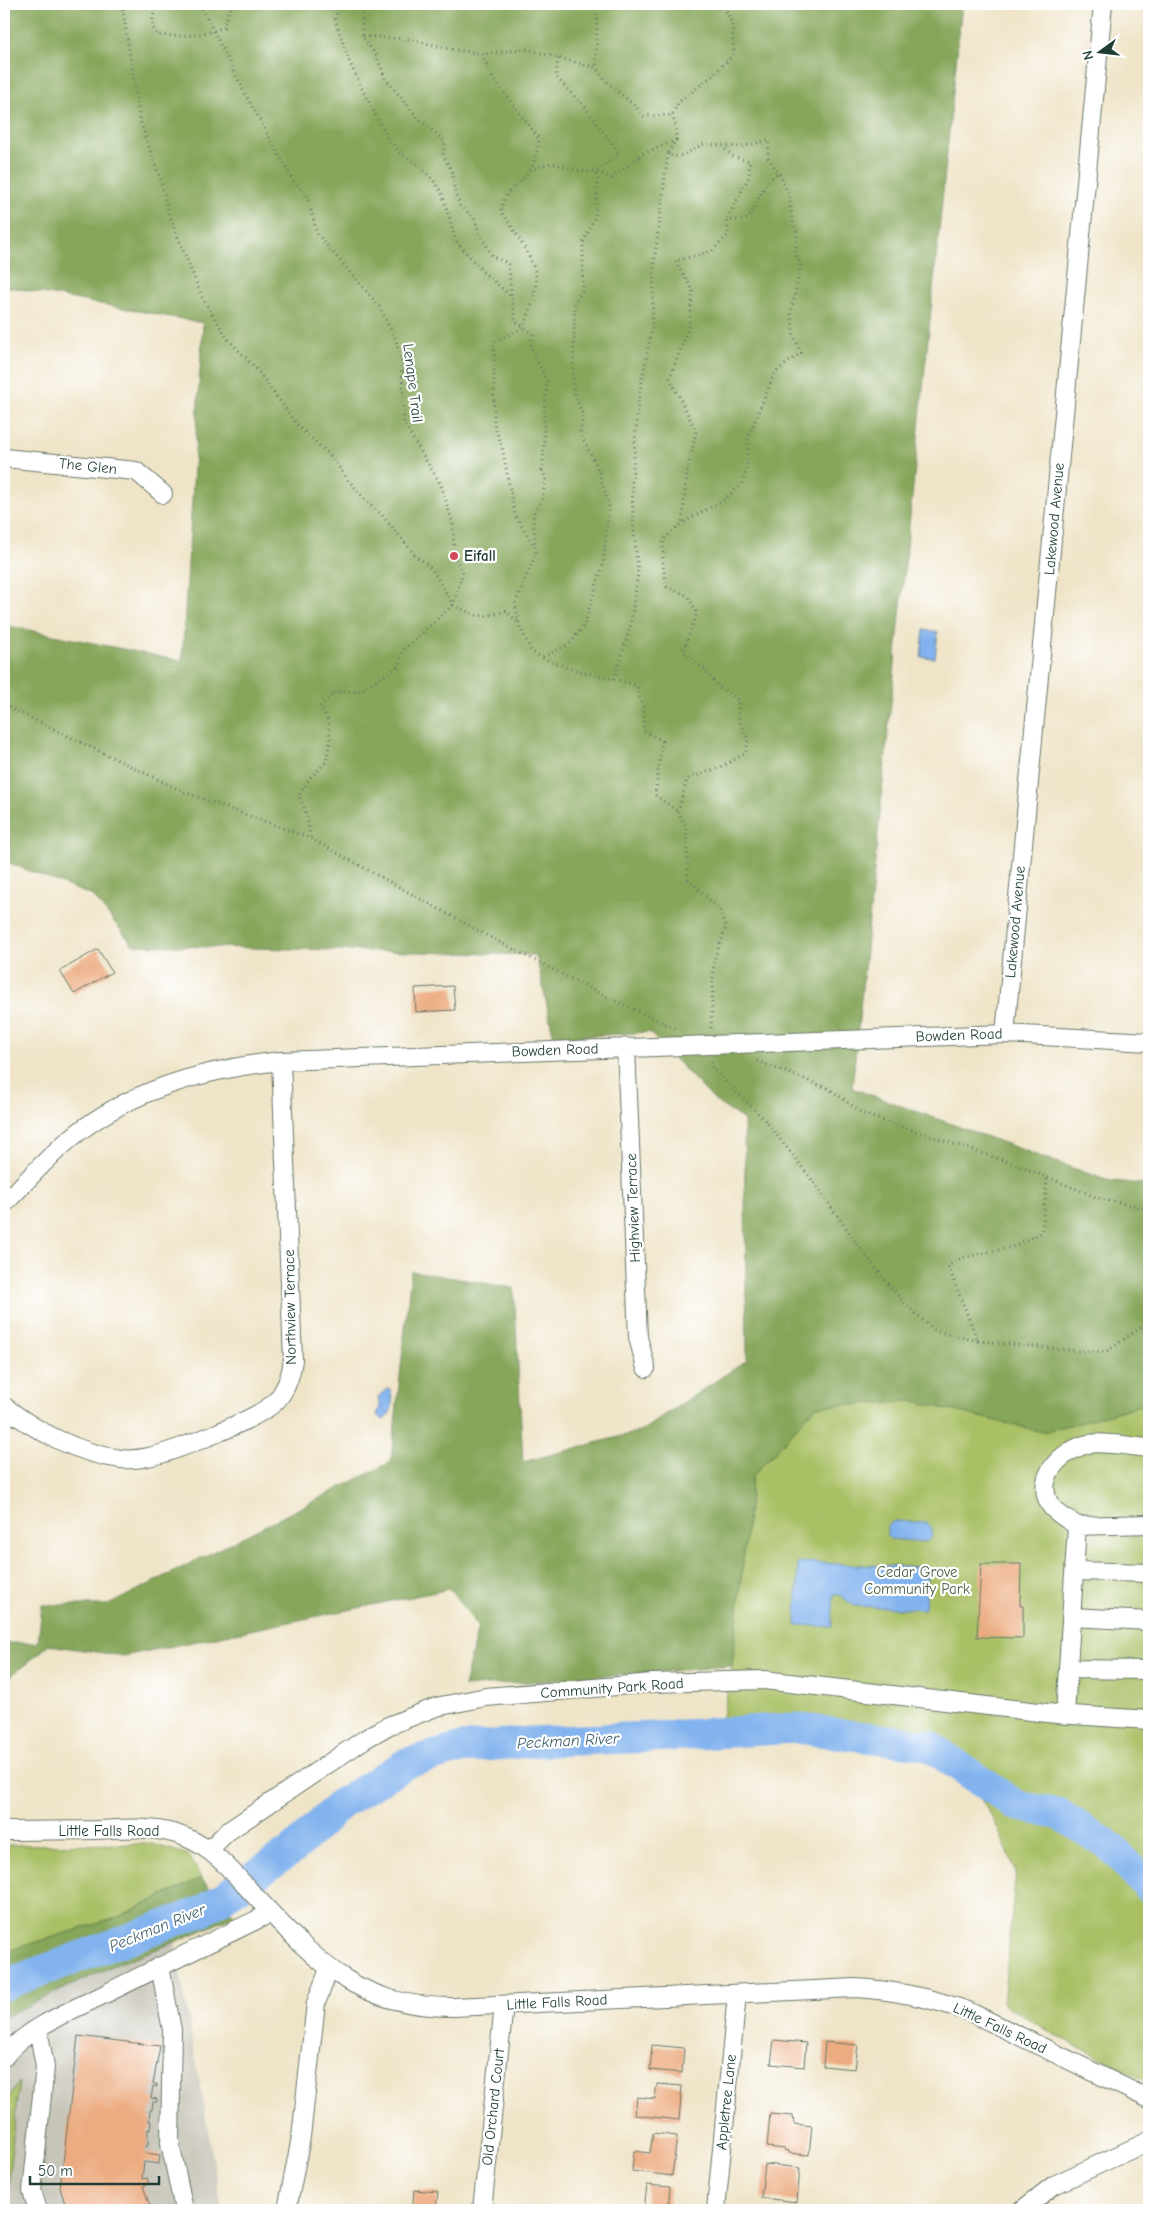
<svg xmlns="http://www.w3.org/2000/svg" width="1153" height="2214" font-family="'Comic Neue',sans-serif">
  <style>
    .industrial { fill: #c7c5b8 }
    .green { fill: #a9c065; stroke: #647e4c }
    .forest { fill: #86a65a; stroke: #527247 }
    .water { fill: #82b3ee; stroke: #507891 }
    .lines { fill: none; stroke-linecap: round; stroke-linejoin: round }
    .river { stroke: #82b3ee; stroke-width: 31 }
    .building { fill: #ecab80 }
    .minor-casing { stroke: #687768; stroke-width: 20 }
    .path { stroke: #687768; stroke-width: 3; stroke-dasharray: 1 4; stroke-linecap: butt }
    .minor { stroke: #fff; stroke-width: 18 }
    .poi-dot { fill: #d1495b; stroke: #fff; stroke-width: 2 }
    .labels { text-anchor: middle; stroke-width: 4.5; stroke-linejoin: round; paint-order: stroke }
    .street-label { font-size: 15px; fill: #1f3d34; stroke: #fff }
    .poi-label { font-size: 15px; font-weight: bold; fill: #1f3d34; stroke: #fff; text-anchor: start }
    .park-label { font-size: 15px; fill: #486443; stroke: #fff }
    .water-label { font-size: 16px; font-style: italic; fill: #3d606c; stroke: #fff }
  </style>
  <rect width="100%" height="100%" fill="#fff"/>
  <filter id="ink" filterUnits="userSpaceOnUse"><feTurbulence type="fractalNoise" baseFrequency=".02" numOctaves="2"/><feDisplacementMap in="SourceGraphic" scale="10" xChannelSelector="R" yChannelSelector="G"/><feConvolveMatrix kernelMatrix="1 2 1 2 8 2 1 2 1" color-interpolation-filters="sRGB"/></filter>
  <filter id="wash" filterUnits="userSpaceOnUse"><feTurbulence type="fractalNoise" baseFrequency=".0096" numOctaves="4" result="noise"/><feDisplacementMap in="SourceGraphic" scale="20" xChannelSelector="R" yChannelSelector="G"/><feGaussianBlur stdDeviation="1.12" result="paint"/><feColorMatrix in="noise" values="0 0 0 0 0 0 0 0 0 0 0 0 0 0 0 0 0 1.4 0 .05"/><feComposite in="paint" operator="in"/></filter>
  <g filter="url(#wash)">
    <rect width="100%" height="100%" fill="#efe4c8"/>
    <path class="industrial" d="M175 1942 222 2210H4V2017L117 1964Z"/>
    <path class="green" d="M914 1401 1043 1432 1149 1403V2082L1055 2035 1003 2004 1016 1871 994 1820 969 1781 918 1756 777 1737 719 1738 732 1666 752 1477 816 1406Z
      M152 1844 189 1855 201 1878 116 1918 4 1952V1845Z
      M19 2082 7 2193 13 2210H4V2115L9 2098Z"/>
    <path class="forest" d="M4 4H962L852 1088 1106 1180 1149 1185V1403L1043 1432 914 1401 816 1406 752 1477 732 1666 464 1687 478 1626 450 1589 124 1656 49 1645 4 1682V1643H38L42 1605H108L391 1462 411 1271 514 1288 523 1462 641 1431 747 1360 744 1120 715 1101 649 1032 554 1038 536 955 133 945 93 896 4 861V625L182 661 203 323 4 286Z
      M201 1878 235 1916 175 1942 117 1964 4 2017V1952L116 1918Z"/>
    <path class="water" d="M924 630 938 632 935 658 921 657Z
      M387 1389H390C394 1400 394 1413 383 1420L377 1415 380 1407 378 1397Z
      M894 1521 927 1523 932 1528V1537L926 1542 890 1539 887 1536V1526Z
      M798 1562 927 1568 925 1609 854 1606 838 1594H834L832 1627 796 1625Z"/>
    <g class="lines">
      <path class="river" d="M4 1985 203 1911 295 1848 342 1803 407 1763 462 1748 529 1742 652 1737 795 1728 928 1745 1016 1805 1061 1815 1111 1847 1149 1888"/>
    </g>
    <g id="blocks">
      <path class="building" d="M98 949 112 972 74 994 60 971Z
        M453 986 455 1010 416 1012 415 988Z
        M981 1564H1021L1020 1606H1023V1638L977 1637Z
        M78 2036 160 2046 153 2084H157V2087L153 2086 151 2098 157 2099V2102H153L152 2110H150L149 2121H151L150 2130 148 2129V2146H146L145 2153 160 2155 159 2164 144 2162 142 2179 147 2178 149 2184 143 2186 150 2206 152 2205 154 2210H67L60 2188Z
        M774 2040 806 2043 804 2067 771 2064Z
        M825 2042 858 2045 855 2069 823 2066Z
        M652 2045 684 2048 682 2073 650 2070Z
        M657 2084 682 2086 679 2120 635 2115 637 2097 655 2099Z
        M770 2114 793 2116 794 2124 812 2126 809 2155 789 2153V2151L784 2150 785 2149 767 2147Z
        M653 2133 677 2136 672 2176 632 2171 634 2151 650 2153Z
        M765 2164 800 2168 797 2202 761 2198Z
        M647 2185 670 2187 668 2210H644Z
        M414 2190 438 2192 436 2210H412Z"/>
    </g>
  </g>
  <g filter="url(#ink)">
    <use href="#blocks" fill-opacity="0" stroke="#687768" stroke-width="1"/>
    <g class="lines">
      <defs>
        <path id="minor" d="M4 458 136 471 163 494
          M1005 1034 1103 4
          M626 1047 638 1337 646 1368
          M4 1204C23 1185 42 1163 63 1145 122 1092 204 1069 281 1061L1005 1034 1149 1042
          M4 1406C35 1431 80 1454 121 1459 130 1460 139 1459 148 1457 171 1453 261 1418 276 1401 287 1389 291 1375 293 1360L281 1061
          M1077 1526C1069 1520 1055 1513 1050 1505 1034 1477 1062 1450 1088 1444 1102 1441 1134 1447 1149 1448
          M1075 1571 1149 1573
          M1072 1617 1149 1621
          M1069 1669 1149 1670
          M1065 1715 1077 1526 1149 1524
          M4 1831C34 1831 64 1830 95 1830 125 1829 156 1825 185 1837 214 1849 233 1872 254 1895 315 1960 357 2008 454 2007L855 1988C895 1990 931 1998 968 2011L1149 2099
          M209 1850 227 1832 365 1739 388 1726 436 1707 486 1697 653 1683 764 1680 1056 1714 1149 1720
          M160 1966 172 2030 170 2143 184 2210
          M4 2057C25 2029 72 2010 103 1995 159 1967 215 1940 271 1913
          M38 2210 32 2191 45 2066 38 2029
          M287 2210 301 2137 316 2003 329 1969
          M482 2210 504 2005
          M716 2210 737 1994
          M1022 2210 1054 2185 1149 2141"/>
      </defs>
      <use href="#minor" class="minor-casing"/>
      <path class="path" d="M122 4 140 121 161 181 168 212 202 297 228 339 258 371 298 426 330 455 348 480 370 505 381 514 415 555 432 569 453 605 475 615 487 616 506 611 519 623
        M155 4 152 26 157 35C181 37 202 36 224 27L228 12 234 4
        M200 4 244 92 286 167 294 182 307 195 317 234 379 306 396 340 402 366 404 424 441 485 453 524 454 556 463 571 453 605 403 650 398 667 357 692 337 691 320 707 329 722 330 741 326 762 309 779 299 795 307 816 310 837
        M336 4 338 9 335 19 349 61 365 95 388 139 399 152 417 164 434 181 442 193 456 241 483 272 512 297
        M362 4V36L376 55 385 78 418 118 445 142 443 155 452 172 454 190 460 206 474 217 480 234 493 257 508 263 515 321 533 334 531 347 547 381 544 415V450L542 471 546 479 542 499 533 515 536 553 515 604 520 627 532 652 543 658 571 669 636 685 643 707 644 731 662 741 655 795 678 812
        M595 4 597 17 596 68
        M363 36 414 40 450 49 482 54 526 49 596 68 606 81 636 107 644 116 672 115 678 103 712 76 734 54 732 23 723 4
        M482 54 492 77 539 139C537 149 536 160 530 170 519 188 505 186 501 211 511 226 536 261 536 279 536 295 529 312 524 327L494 342V424L502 447 515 515 534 546
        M672 115 676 126V140
        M530 170 551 163 586 172 596 171 612 178 643 154 676 140 668 153 673 157 683 155 704 144 741 147 769 140 768 158 779 173 789 195 792 219 797 232 796 253 801 266 791 312 794 336 801 353 775 372 748 438 747 468 742 484 725 499 683 523
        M726 221 748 219C759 202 761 183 779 173
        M543 657 569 644 584 626 603 564 609 505 597 467 580 433 583 416 574 391 573 380 575 301 583 290V243L595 217 598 180 596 171 619 154 584 106 556 77 558 58
        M614 679 630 628 638 574 633 519 632 484 638 402 652 327 654 264 668 153
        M4 705 184 792 310 838 497 941 611 999 677 1029
        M711 1028 714 960 726 927 719 909 688 879 686 826 678 812 687 779 721 767 746 753 748 739 739 720 738 700 718 686 704 669 683 651 697 613 688 596 667 587 663 565V540L682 523 686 480 696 431 670 378 689 326 693 290 675 261 712 251 729 234 726 221 749 177 750 161 734 157 722 147
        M757 1061 830 1089 863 1114 1012 1163 1101 1199 1149 1209
        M711 1062 712 1068 765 1120 813 1181 862 1251 903 1302 935 1331 978 1341 948 1266 961 1258 1012 1247 1042 1232 1047 1178
        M978 1341 1078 1351 1106 1352 1143 1326 1149 1329"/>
      <use href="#minor" class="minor"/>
    </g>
  </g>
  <circle class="poi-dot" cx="454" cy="556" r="5"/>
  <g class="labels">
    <g class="street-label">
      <text transform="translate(413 383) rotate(83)" y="5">Lenape Trail</text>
      <text transform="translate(88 466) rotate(6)" y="5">The Glen</text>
      <text transform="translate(1054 519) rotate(-85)" y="5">Lakewood Avenue</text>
      <text transform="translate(1015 922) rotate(-85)" y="5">Lakewood Avenue</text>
      <text transform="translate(959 1035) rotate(-2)" y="5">Bowden Road</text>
      <text transform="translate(555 1050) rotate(-2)" y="5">Bowden Road</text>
      <text transform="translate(633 1208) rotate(-92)" y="5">Highview Terrace</text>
      <text transform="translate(290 1307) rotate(-91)" y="5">Northview Terrace</text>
      <text transform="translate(612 1688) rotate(-4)" y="5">Community Park Road</text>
      <text x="109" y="1836">Little Falls Road</text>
      <text transform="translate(557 2002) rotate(-3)" y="5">Little Falls Road</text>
      <text transform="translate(1000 2028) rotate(25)" y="5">Little Falls Road</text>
      <text transform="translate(726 2102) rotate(-84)" y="5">Appletree Lane</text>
      <text transform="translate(493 2107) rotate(-84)" y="5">Old Orchard Court</text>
    </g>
    <g class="poi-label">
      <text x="464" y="561">Eifall</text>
    </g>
    <g class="park-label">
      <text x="917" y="1577">Cedar Grove<tspan x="917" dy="17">Community Park</tspan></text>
    </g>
    <g class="water-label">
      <text transform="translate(568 1740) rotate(-3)" y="6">Peckman River</text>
      <text transform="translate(157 1927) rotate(-22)" y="6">Peckman River</text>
    </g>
  </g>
  <rect width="1153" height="2214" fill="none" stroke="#fff" stroke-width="20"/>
  <g transform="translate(1100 52) rotate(255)" stroke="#ffffff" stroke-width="4" paint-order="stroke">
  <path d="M0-4L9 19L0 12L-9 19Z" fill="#1f3d34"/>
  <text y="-8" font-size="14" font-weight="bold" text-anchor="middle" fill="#1f3d34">N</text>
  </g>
  <path d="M30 2176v8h129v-8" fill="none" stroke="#1f3d34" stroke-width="2.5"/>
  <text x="38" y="2176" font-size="15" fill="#1f3d34" stroke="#ffffff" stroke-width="4" paint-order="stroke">50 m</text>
</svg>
